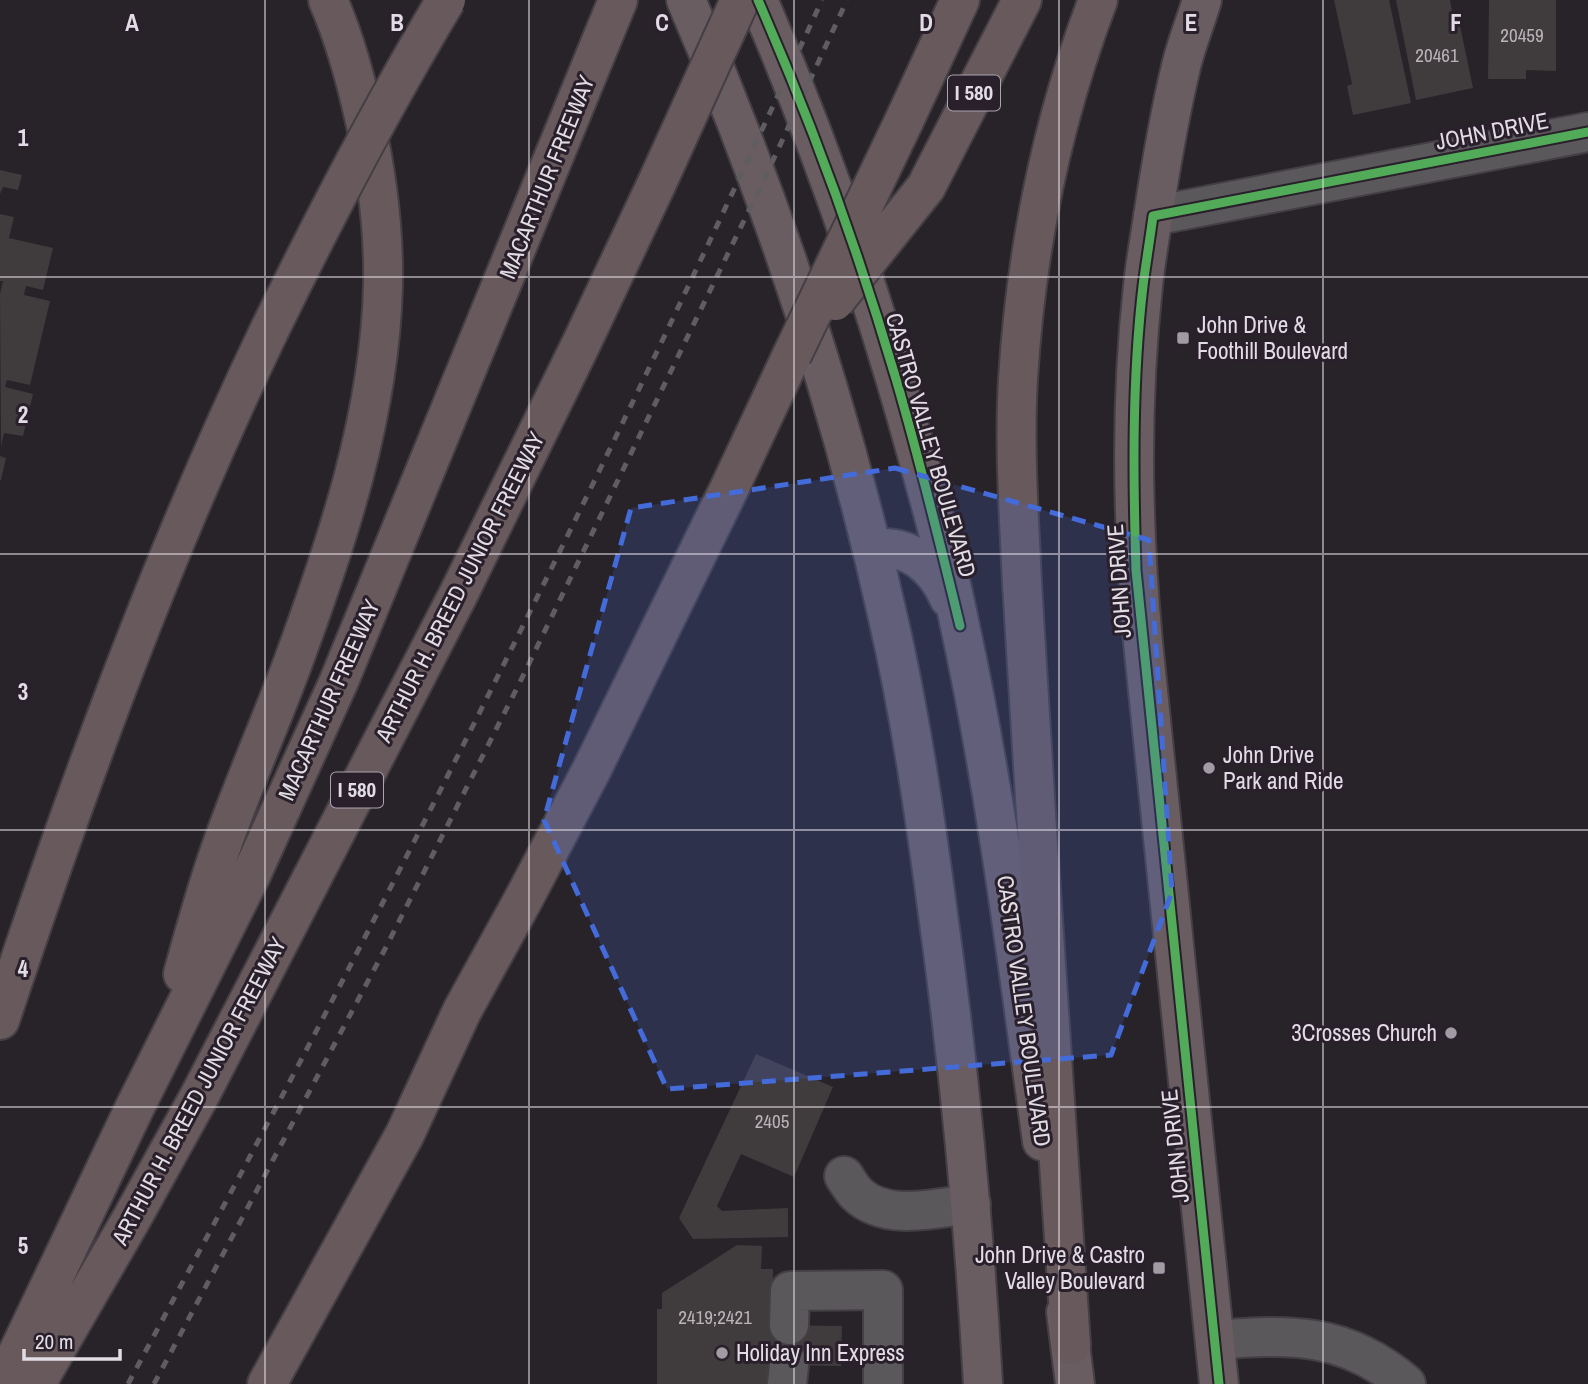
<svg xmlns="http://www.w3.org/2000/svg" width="1588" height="1384" viewBox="0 0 1588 1384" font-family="'Archivo Narrow',sans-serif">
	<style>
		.building { fill: #403b3c }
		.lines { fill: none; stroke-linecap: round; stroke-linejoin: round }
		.minor-casing { stroke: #433f44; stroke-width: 42 }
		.major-casing { stroke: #433f44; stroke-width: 42 }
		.highway-casing { stroke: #433f44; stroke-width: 42 }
		.minor { stroke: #5b585c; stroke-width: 38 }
		.major { stroke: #695d62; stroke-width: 38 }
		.highway { stroke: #68595d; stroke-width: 38 }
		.rail { stroke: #605d61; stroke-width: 5; stroke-dasharray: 9 9; stroke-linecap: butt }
		.highway-bridge-casing { stroke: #433f44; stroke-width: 42; stroke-linecap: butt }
		.highway-bridge { stroke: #68595d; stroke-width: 38 }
		.cycleway-casing { stroke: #29202c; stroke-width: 13 }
		.cycleway { stroke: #51ab58; stroke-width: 9 }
		.marked { fill: #446bda; fill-opacity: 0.2; stroke: #446bda; stroke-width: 5; stroke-dasharray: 14 9; stroke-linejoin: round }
		.grid { fill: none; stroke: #e2dde4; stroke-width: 2; stroke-opacity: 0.55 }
		.poi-dot { fill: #a19ca3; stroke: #29202c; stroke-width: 2.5 }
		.labels { text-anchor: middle; stroke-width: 6; stroke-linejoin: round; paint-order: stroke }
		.number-label { font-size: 19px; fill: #bab4ba }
		.shield { fill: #29202c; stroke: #aaa4ad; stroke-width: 2 }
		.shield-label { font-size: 21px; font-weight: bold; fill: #e2dde4 }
		.street-label { font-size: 23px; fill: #e2dde4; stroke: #29202c }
		.poi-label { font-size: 23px; fill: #e2dde4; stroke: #29202c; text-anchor: start }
		.grid-label { font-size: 23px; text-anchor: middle; font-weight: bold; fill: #e2dde4; stroke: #29202c; stroke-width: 6; stroke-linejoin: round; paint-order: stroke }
	</style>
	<rect width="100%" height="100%" fill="#282329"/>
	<!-- building -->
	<path class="building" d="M1334 0H1389L1411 103 1353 115 1347 86 1352 84Z
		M1396 0H1450L1454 23 1459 21 1473 88 1416 100Z
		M1489 0H1556V71L1526 70V79H1488Z
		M0 170 22 175 18 190 3 187 0 194Z
		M0 214 14 217 9 238 53 248 43 290 26 286 24 295 50 301 30 385 7 380 5 387 33 394 23 436 4 433 1 446 0 294 3 281H0Z
		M0 456 6 458 1 480H0Z
		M756 1054 833 1087 794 1177 741 1154 717 1206 722 1211 788 1208V1237L693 1239 679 1218Z
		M737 1245 762 1246 761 1269H773L772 1325 842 1326 841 1366 771 1365V1384H657V1309H662V1293Z"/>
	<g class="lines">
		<defs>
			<path id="minor" d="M1153 216 1588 132
				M844 1176C848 1182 852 1189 857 1194 886 1222 936 1208 971 1204
				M789 1325 790 1291 883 1290V1384
				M1215 1340C1290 1334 1345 1332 1406 1384
				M787 1384 789 1365"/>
			<path id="major" d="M686 0C772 199 841 406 888 618 910 713 924 810 937 907 959 1065 974 1224 983 1384
				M758 0C817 136 866 276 907 419 926 487 946 556 960 626 997 796 1018 969 1042 1141
				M1202 0C1195 24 1185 47 1180 71 1170 113 1163 154 1156 197 1152 226 1146 256 1143 286 1130 405 1132 523 1143 642L1219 1384
				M872 549C908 543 935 566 949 598
				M1066 1312 1075 1384"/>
			<path id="highway" d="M904 121 960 0
				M926 187 1022 0
				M183 974C195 930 207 886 223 842 244 783 270 724 292 665 337 543 380 415 383 285 384 230 377 175 365 121 356 80 345 39 328 0
				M0 1020C78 785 162 554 269 331
				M1071 1345C1059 1168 1048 991 1036 814 1031 737 1027 660 1022 583 1019 515 1014 447 1018 379 1026 250 1052 121 1098 0
				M3 1384 134 1109 252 873 339 681 618 0
				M36 1384 132 1218 200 1095 459 593 582 342 656 185
				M267 1384 405 1134 462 1011 523 900 591 771 729 489 792 355"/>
		</defs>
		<!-- minor casing -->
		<use href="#minor" class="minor-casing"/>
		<!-- major casing -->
		<use href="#major" class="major-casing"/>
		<!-- highway casing -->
		<use href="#highway" class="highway-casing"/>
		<!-- minor -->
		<use href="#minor" class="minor"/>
		<!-- major -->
		<use href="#major" class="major"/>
		<!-- highway -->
		<use href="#highway" class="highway"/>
		<!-- rail -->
		<path class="rail" d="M128 1384C208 1235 288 1087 365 937 525 628 677 316 822 0
			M154 1384 385 949 520 682 769 169 847 0"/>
		<defs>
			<path id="highway-bridge" d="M656 185 740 0
				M835 301 926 187
				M269 331C324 218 382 107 446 0
				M792 355 904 121"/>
		</defs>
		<!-- highway-bridge casing -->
		<use href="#highway-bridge" class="highway-bridge-casing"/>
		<!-- highway-bridge -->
		<use href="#highway-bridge" class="highway-bridge"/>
		<defs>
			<path id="cycleway" d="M758 0C812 123 858 250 896 379 920 461 940 543 960 626
				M1219 1384 1136 570C1133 475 1132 380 1143 286 1146 262 1150 239 1153 216L1588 132"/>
		</defs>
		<!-- cycleway casing -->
		<use href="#cycleway" class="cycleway-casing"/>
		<!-- cycleway -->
		<use href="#cycleway" class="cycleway"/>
	</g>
	<!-- marked area -->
	<path class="marked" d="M895 468 1149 540 1172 892 1111 1055 667 1089 544 820 631 508Z"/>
	<!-- grid -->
	<path class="grid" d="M265 0V1384M529 0V1384M794 0V1384M1059 0V1384M1323 0V1384M0 277H1588M0 554H1588M0 830H1588M0 1107H1588"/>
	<!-- markers -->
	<g class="poi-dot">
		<rect x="1176" y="331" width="14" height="14" rx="3.5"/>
		<circle cx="1209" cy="768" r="7"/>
		<circle cx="1451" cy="1033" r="7"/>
		<rect x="1152" y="1261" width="14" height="14" rx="3.5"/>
		<circle cx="722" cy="1353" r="7"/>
	</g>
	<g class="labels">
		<!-- number labels -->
		<g class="number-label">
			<text x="1522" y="42">20459</text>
			<text x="1437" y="62">20461</text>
			<text x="772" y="1128">2405</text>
			<text x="715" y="1324">2419;2421</text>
		</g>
		<!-- shield labels -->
		<g class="shield">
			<rect x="948" y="75.5" width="52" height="35" rx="5"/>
			<rect x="331" y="772.5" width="52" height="35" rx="5"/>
		</g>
		<g class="shield-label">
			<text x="974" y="100">I 580</text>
			<text x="357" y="797">I 580</text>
		</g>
		<!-- street labels -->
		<g class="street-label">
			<text transform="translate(1492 131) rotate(-11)" y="8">JOHN DRIVE</text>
			<text transform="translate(547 177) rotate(-68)" y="8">MACARTHUR FREEWAY</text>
			<text transform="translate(931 445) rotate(74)" y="8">CASTRO VALLEY BOULEVARD</text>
			<text transform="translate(1119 581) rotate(-94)" y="8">JOHN DRIVE</text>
			<text transform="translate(460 587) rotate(-63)" y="8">ARTHUR H. BREED JUNIOR FREEWAY</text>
			<text transform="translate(329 700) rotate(-66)" y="8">MACARTHUR FREEWAY</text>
			<text transform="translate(1024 1011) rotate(82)" y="8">CASTRO VALLEY BOULEVARD</text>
			<text transform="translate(199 1091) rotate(-62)" y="8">ARTHUR H. BREED JUNIOR FREEWAY</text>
			<text transform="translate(1175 1146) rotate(-96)" y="8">JOHN DRIVE</text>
		</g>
		<!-- poi labels -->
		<g class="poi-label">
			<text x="1197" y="333">John Drive &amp;<tspan x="1197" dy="26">Foothill Boulevard</tspan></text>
			<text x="1223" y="763">John Drive<tspan x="1223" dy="26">Park and Ride</tspan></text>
			<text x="1437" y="1041" text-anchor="end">3Crosses Church</text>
			<text x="1145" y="1263" text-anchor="end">John Drive &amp; Castro<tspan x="1145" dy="26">Valley Boulevard</tspan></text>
			<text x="736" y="1361">Holiday Inn Express</text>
		</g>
	</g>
	<g class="grid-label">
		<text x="132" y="31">A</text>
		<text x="397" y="31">B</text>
		<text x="662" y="31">C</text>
		<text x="926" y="31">D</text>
		<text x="1191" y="31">E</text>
		<text x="1456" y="31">F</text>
		<text x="23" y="146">1</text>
		<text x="23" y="423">2</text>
		<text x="23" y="700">3</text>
		<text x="23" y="977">4</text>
		<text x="23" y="1254">5</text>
	</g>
	<!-- scale -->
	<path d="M24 1349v10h96v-10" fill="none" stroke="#e2dde4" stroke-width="3.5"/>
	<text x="35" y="1349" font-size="21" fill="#e2dde4" stroke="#29202c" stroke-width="5" paint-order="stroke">20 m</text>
</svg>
